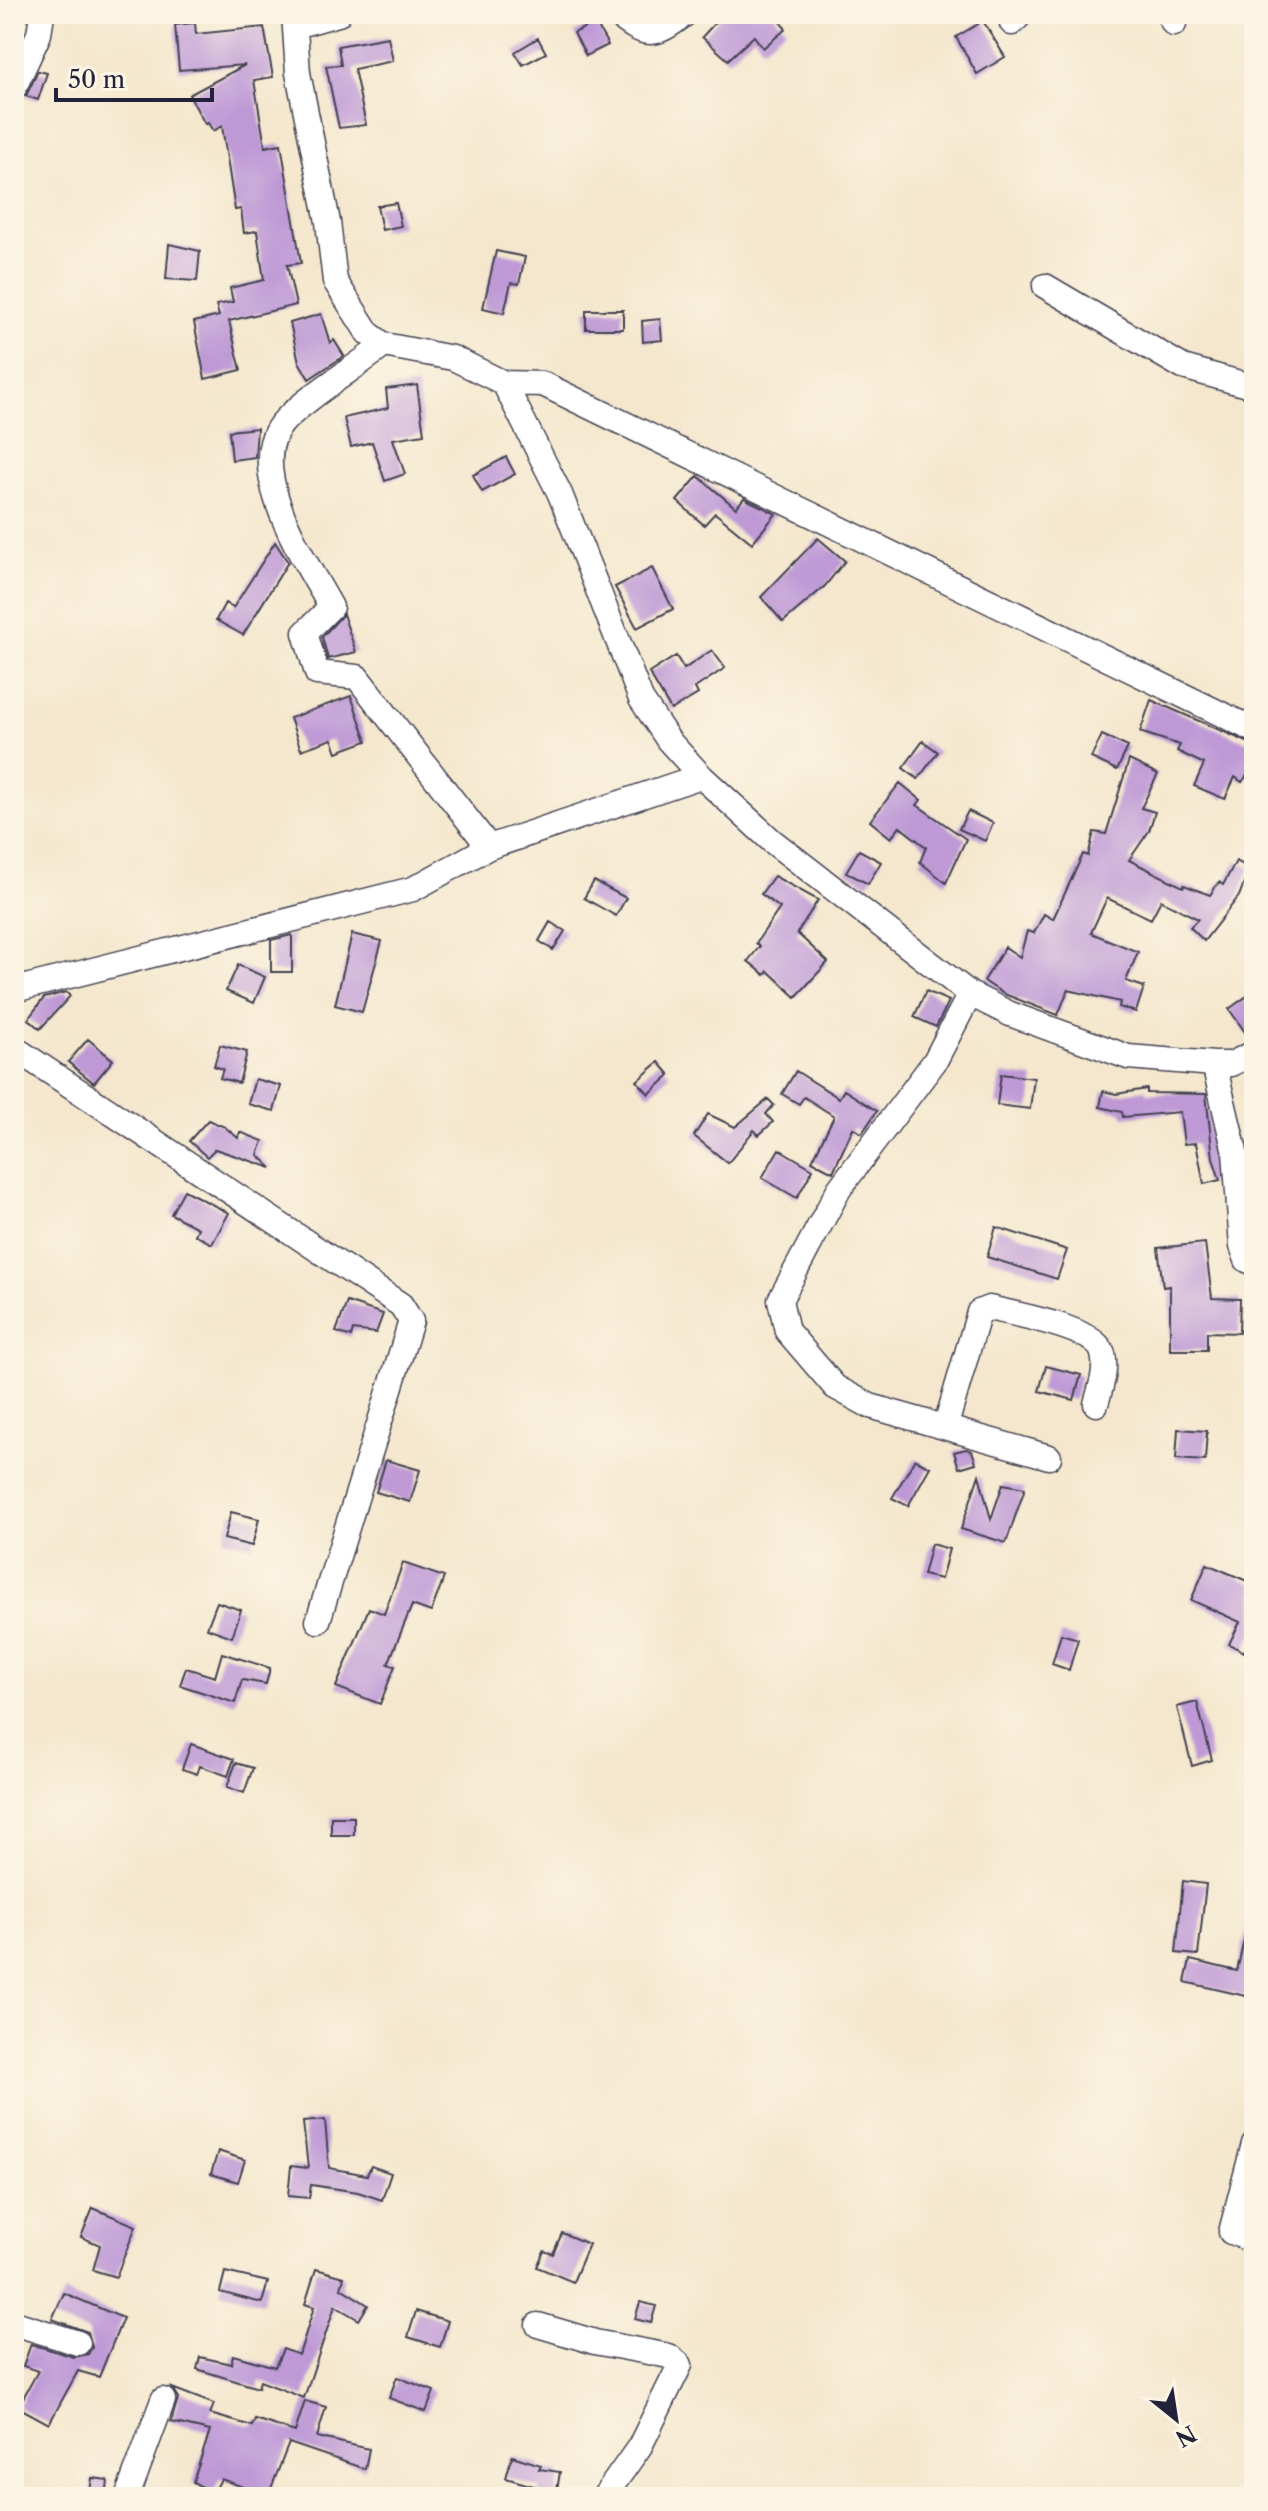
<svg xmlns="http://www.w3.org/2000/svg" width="1268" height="2511" viewBox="0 0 1268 2511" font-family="'Libre Caslon Text',serif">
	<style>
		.building { fill: #be99d6 }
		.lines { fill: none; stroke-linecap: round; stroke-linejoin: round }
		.street-casing { stroke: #424051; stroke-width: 27 }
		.street { stroke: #fff; stroke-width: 24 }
	</style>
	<rect width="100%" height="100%" fill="#fcf5e5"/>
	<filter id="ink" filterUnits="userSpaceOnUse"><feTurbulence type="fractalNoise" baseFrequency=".0125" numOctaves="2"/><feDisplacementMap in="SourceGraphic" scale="16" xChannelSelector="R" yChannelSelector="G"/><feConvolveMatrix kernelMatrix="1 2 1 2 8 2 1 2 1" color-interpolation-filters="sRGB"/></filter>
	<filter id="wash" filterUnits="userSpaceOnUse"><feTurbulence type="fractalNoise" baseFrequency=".006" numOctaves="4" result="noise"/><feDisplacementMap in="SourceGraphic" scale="32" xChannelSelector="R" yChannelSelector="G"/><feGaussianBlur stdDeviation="1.8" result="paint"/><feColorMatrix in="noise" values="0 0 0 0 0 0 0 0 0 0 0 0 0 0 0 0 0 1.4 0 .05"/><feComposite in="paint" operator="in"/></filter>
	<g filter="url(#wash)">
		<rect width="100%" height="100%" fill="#f4e7cd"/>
		<g id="blocks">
			<!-- building -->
			<path class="building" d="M723 14H773L786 29 763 48 754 36 728 60 702 37Z
				M983 21 1005 57 977 74 956 37Z
				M595 22 608 45 586 56 574 33Z
				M195 23 196 34 264 27 273 77 254 80 265 147 281 144 301 263 287 265 296 305 229 321 241 370 205 379 194 322 219 316 216 305 233 302 230 288 264 280 257 231 244 233 241 209 235 210 222 126 213 131 208 123 205 124 189 95 245 65 179 70 175 25Z
				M388 37 393 61 354 69 366 125 339 128 326 66 341 65 338 46Z
				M538 38 546 53 523 65 515 52Z
				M38 71 47 73 38 100 26 96Z
				M396 203 401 226 382 230 377 206Z
				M169 244 200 251 197 281 166 279Z
				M496 251 525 257 519 284 511 283 504 313 483 308Z
				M586 310H623V329H586Z
				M321 314 330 343 334 340 344 356 309 379 299 362 290 323Z
				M660 319 662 340 643 342 642 321Z
				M417 385 424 434 393 439 405 474 385 481 372 442 351 447 344 418 388 408 386 389Z
				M257 428 255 457 232 460 229 431Z
				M506 457 515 474 482 492 473 475Z
				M698 476 736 508 744 498 776 514 752 543 715 513 704 525 677 501Z
				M818 538 845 561 825 586 783 622 761 597Z
				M275 542 288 562 243 635 216 620 225 603 233 608Z
				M652 568 673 609 637 628 615 587Z
				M343 614 356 652 328 659 322 637Z
				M712 650 725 668 695 688 698 694 671 710 649 673 676 656 684 669Z
				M351 696 367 741 337 752 332 739 301 750 290 718Z
				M1151 700 1254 745V766L1242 782 1235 777 1225 799 1194 786 1204 764 1177 751 1180 745 1140 732Z
				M1102 735 1128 747 1117 770 1091 758Z
				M923 741 938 752 918 779 903 768Z
				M1129 760 1158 774 1141 808 1155 812 1149 831 1129 860 1183 887 1184 885 1210 895 1219 882 1223 885 1236 861 1250 868 1239 896 1204 941 1190 927 1198 919 1161 900 1151 919 1107 898 1091 933 1138 952 1126 981 1144 987 1136 1012 1119 1007 1120 1002 1068 990 1058 1015 1004 994 984 981 1005 947 1020 957 1027 931 1034 933 1044 914 1053 919 1083 854 1088 856 1094 832 1106 834Z
				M900 783 921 800 917 805 966 839 946 883 920 862 926 847 900 827 891 838 870 821Z
				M968 811 993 823 985 841 959 829Z
				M859 850 881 862 868 884 846 872Z
				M774 876 818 900 797 933 828 962 796 997 768 971 765 975 748 961 760 946 756 943 780 908 761 894Z
				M594 881 626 898 616 916 584 898Z
				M550 922 565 931 553 950 539 941Z
				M352 934 382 941 362 1012 335 1005Z
				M292 935V972H271V940Z
				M238 965 265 977 254 1003 226 991Z
				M926 991 949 1001 936 1027 914 1017Z
				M1254 991V1038L1250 1039 1229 1009Z
				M66 992 70 996 40 1029 28 1019 44 998Z
				M88 1039 113 1060 94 1083 68 1062Z
				M220 1045 247 1052 239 1083 220 1078 223 1069 214 1066Z
				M659 1062 670 1075 649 1094 637 1081Z
				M796 1071 839 1098 844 1090 877 1111 862 1133 853 1128 833 1172 812 1161 834 1116 804 1097 799 1104 782 1094Z
				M1001 1074 1034 1078 1030 1109 997 1105Z
				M255 1079 281 1086 274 1111 248 1104Z
				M1147 1089V1093L1206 1094 1213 1158 1220 1180 1204 1184 1196 1143 1184 1144 1180 1112 1123 1117 1122 1112 1100 1107 1103 1091 1116 1094Z
				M768 1099 774 1105 766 1114 773 1122 759 1135 754 1130 728 1163 694 1136 708 1114 735 1127Z
				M208 1120 225 1127 238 1138 240 1132 263 1141 258 1155 272 1168 215 1149 207 1157 189 1141Z
				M779 1149 813 1169 797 1198 762 1178Z
				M184 1190 229 1213 212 1244 195 1235 198 1228 171 1214Z
				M996 1227 1067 1250 1057 1279 987 1257Z
				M1205 1243 1212 1298 1240 1299 1239 1333 1207 1332V1350H1170V1286L1163 1287 1158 1248Z
				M347 1302 383 1314 376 1333 353 1330 351 1337 336 1332Z
				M1046 1366 1081 1375 1074 1400 1039 1391Z
				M1178 1429 1207 1431 1205 1461 1176 1459Z
				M966 1449 972 1451 976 1463 959 1468 954 1452Z
				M915 1459 930 1467 908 1506 892 1498Z
				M386 1460 420 1470 410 1502 376 1492Z
				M979 1475 991 1519 1003 1484 1025 1488 1006 1543 961 1529Z
				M231 1512 259 1519 252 1546 224 1539Z
				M931 1544 949 1549 941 1579 923 1575Z
				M403 1563 444 1577 431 1612 412 1605 388 1664 395 1666 380 1704 336 1687 369 1608 384 1614Z
				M1207 1564 1254 1584V1631L1244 1652 1229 1644 1240 1622 1191 1600Z
				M217 1602 241 1610 232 1637 207 1628Z
				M1061 1634 1078 1639 1069 1670 1052 1664Z
				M222 1653 270 1668 266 1684 242 1680 235 1703 180 1685 186 1668 215 1677Z
				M1197 1702 1212 1760 1192 1766 1177 1707Z
				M191 1744 234 1759 228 1776 200 1766 197 1774 182 1769Z
				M236 1763 253 1768 244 1793 227 1787Z
				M331 1817H354V1835H331Z
				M1183 1881 1206 1884 1198 1955 1176 1953Z
				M1247 1926 1254 1927V1998L1185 1982 1190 1960 1237 1971Z
				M325 2120 329 2168 367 2175 371 2166 391 2173 382 2200 358 2192 311 2185 309 2198 288 2196 291 2166 308 2168 303 2122Z
				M218 2151 245 2160 238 2182 211 2174Z
				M93 2208 136 2226 116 2277 93 2270 100 2245 81 2237Z
				M562 2233 589 2244 573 2282 537 2267 544 2251 553 2254Z
				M316 2269 344 2277 341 2288 368 2305 359 2320 335 2306 304 2398 260 2381 258 2388 197 2369 200 2357 231 2364 233 2355 275 2367 283 2349 299 2355 314 2307 305 2304Z
				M225 2272 268 2282 262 2303 220 2292Z
				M64 2293 123 2318 99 2377 78 2371 49 2424 18 2407 38 2371 23 2366 31 2344 74 2357 88 2354 92 2347 88 2332 52 2319Z
				M640 2302 656 2306 651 2323 635 2319Z
				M416 2311 448 2321 440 2347 408 2337Z
				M397 2377 434 2391 426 2412 389 2398Z
				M172 2388 214 2404 210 2414 252 2426 255 2419 295 2432 305 2401 326 2407 317 2437 369 2449 365 2469 289 2443 268 2496 221 2479 214 2492 206 2489 193 2482 210 2431 171 2422 178 2398Z
				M512 2456 541 2465 539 2469 560 2472 556 2497 538 2496 540 2488 506 2478Z
				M92 2478 108 2480 106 2497H89Z"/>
		</g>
	</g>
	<g filter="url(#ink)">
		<use href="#blocks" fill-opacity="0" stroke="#424051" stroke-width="2"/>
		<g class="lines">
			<defs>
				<path id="street" d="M294 14 298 73 328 222 335 281 368 333 384 345 453 358 504 383 560 494 641 699 669 741 701 776 772 841 970 994 1010 1014 1128 1057 1214 1064H1231L1254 1053
					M616 14C646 38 654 38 685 14
					M1168 14 1174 24
					M1012 23 1021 14
					M295 26 338 14
					M14 88 39 34 42 14
					M1045 286 1183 367 1254 387
					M384 345C355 368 311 394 285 420 240 466 307 563 331 607L305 633 317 673 357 677 489 847
					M504 383 543 384 1254 730
					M14 990 413 889 489 847 701 776
					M970 994 935 1061 839 1189 780 1300 787 1331 835 1387 870 1406 1049 1457
					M14 1048 401 1305 411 1321 318 1621
					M1214 1064 1235 1152 1242 1246 1247 1260 1254 1263
					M946 1425 979 1312 989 1308C1014 1314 1097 1328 1103 1354 1107 1371 1100 1389 1096 1404
					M1254 2144 1231 2232 1254 2241
					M14 2323 78 2343
					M538 2325 595 2342 669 2356 680 2365 640 2446 604 2497
					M127 2497 163 2400"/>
			</defs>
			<!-- street casing -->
			<use href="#street" class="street-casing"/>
			<!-- street -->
			<use href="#street" class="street"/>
		</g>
	</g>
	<!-- margin -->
	<rect width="1268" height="2511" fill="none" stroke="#fcf5e5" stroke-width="48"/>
	<!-- north arrow -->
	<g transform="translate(1176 2419) rotate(150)" stroke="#fcf5e5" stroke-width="6" paint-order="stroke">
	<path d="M0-6L14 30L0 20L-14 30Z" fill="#22223b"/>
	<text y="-12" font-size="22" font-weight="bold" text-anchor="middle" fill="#22223b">N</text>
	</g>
	<!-- scale -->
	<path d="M56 88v12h156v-12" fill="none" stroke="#22223b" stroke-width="4"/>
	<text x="68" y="88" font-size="24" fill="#22223b" stroke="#fcf5e5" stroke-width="6" paint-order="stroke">50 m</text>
</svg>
